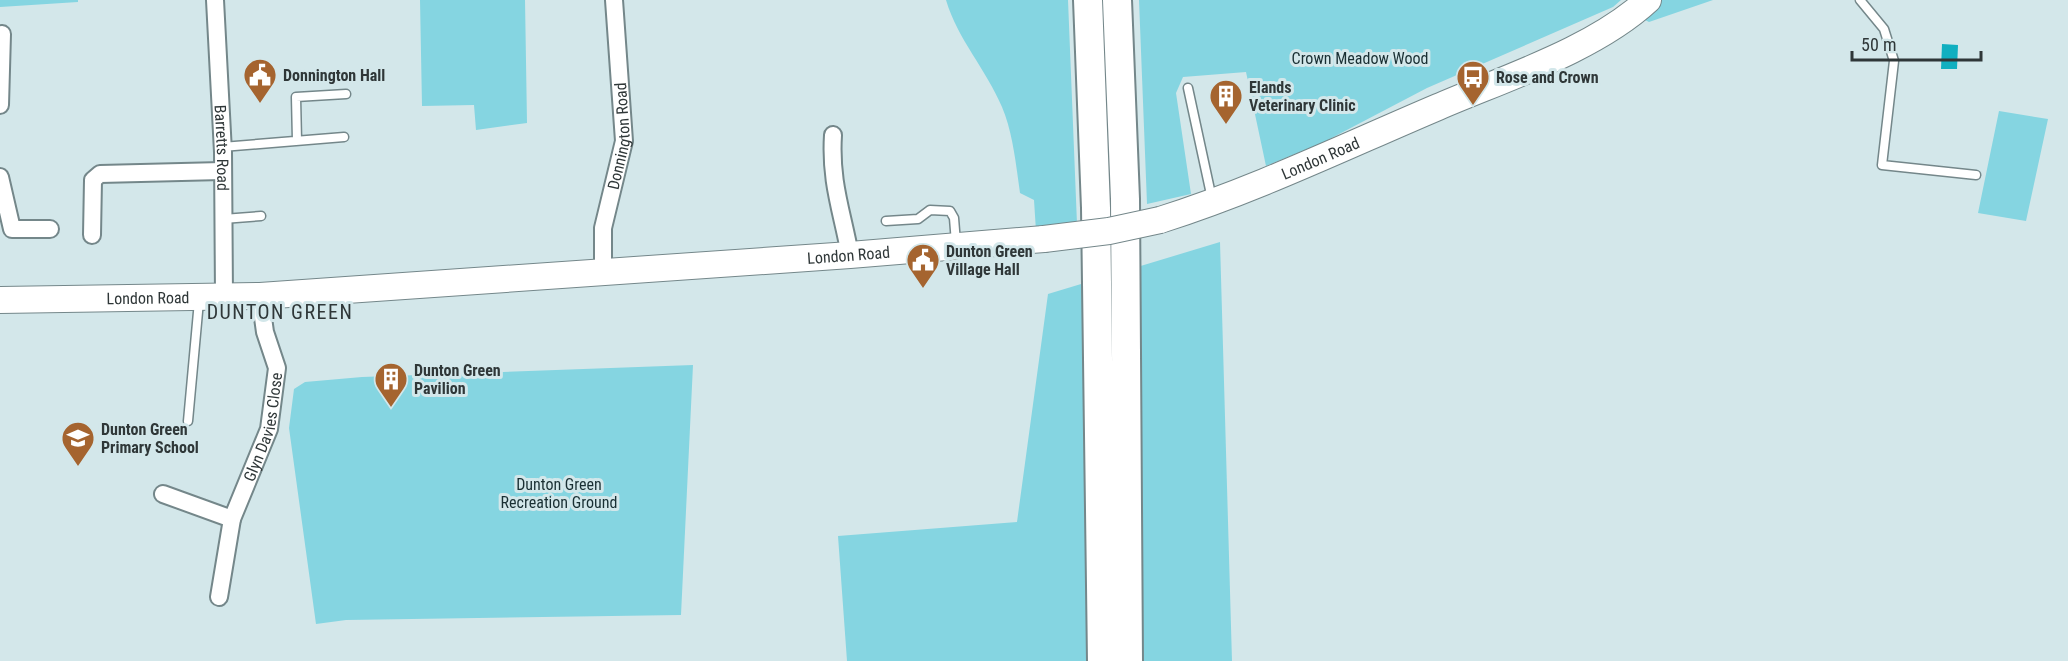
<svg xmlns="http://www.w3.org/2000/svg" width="2068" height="661" viewBox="0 0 2068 661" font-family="'Roboto Condensed',sans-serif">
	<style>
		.green { fill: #85d5e1 }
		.water { fill: #10afc0 }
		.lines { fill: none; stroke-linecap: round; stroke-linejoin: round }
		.service-casing { stroke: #74878a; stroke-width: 11 }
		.minor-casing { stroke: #74878a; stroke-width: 20 }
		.primary-casing { stroke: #74878a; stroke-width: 28 }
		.motorway-casing { stroke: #74878a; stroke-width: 32 }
		.service { stroke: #fff; stroke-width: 8 }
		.minor { stroke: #fff; stroke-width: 16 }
		.primary { stroke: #fff; stroke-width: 26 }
		.motorway { stroke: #fff; stroke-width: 28 }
		.primary-bridge-casing { stroke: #74878a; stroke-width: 28; stroke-linecap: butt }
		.primary-bridge { stroke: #fff; stroke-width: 26 }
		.labels { text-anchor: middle; stroke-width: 6; stroke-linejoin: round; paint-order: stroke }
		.park-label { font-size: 16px; fill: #192f33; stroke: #d3e7ea }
		.poi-label { font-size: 16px; font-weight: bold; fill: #2f3738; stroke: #d3e7ea; text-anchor: start }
		.street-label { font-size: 16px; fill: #2f3738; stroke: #d3e7ea }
		.quarter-label { font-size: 20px; letter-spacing: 1.5px; fill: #2f3738; stroke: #d3e7ea }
	</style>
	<rect width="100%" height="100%" fill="#d3e7ea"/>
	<!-- green -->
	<path class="green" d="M0 0H78V2L0 7Z
		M420 0H525L527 123 476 130 474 105 422 106Z
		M946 0H1068L1077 224 1036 231 1034 200 1020 193C1016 165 1013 133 1002 107 986 69 958 40 946 0Z
		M1139 0H1621L1613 7 1427 88 1322 143 1266 166 1246 72 1183 77 1176 93 1191 194 1147 204Z
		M1662 0H1713L1649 22 1643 19Z
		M1999 111 2048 119 2026 221 1978 213Z
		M1220 242 1232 661H847L838 536 1017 522 1048 294Z
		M693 365 681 615 346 620 316 624 289 428 294 389 305 382 362 377Z"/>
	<!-- water -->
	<path class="water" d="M1942 44 1958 45 1957 69H1941Z"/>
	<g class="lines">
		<defs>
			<path id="service" d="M1860 0 1884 29 1894 61 1882 165 1976 175
				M1188 88 1212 199
				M297 141 296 97 346 94
				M222 147 344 137
				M223 219 261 216
				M886 221 918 219 930 210 950 211 954 218 956 243
				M188 421 199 301"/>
			<g id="minor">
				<path id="s1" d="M215 0 223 152 224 297"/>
				<path d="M0 105 2 34"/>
				<path d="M833 135C830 182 842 211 850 255"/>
				<path d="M0 177 12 229H50"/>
				<path d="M92 235 93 180 100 174 222 171"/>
				<path id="s2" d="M603 272V228L624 141 614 0"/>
				<path d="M163 494 232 519"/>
				<path id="s3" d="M219 597 232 519 269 429 277 368 265 332 260 296"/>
			</g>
			<g id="primary">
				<path id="s4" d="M1160 220C1255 190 1346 146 1438 107 1505 78 1594 50 1648 0"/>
				<path id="s5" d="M0 300 260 296 850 255 1044 239"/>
			</g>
			<path id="motorway" d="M1088 0 1096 208 1102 661
				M1117 0 1125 199 1128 661"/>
		</defs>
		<!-- service casing -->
		<use href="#service" class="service-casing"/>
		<!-- minor casing -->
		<use href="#minor" class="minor-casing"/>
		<!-- primary casing -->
		<use href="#primary" class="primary-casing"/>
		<!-- motorway casing -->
		<use href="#motorway" class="motorway-casing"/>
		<!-- service -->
		<use href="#service" class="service"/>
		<!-- minor -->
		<use href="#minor" class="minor"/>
		<!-- primary -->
		<use href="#primary" class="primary"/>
		<!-- motorway -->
		<use href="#motorway" class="motorway"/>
		<defs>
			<path id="primary-bridge" d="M1044 239 1109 231 1160 220"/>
		</defs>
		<!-- primary-bridge casing -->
		<use href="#primary-bridge" class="primary-bridge-casing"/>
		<!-- primary-bridge -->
		<use href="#primary-bridge" class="primary-bridge"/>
	</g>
	<!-- icons -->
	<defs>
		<symbol id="civic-pin" viewBox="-11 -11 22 30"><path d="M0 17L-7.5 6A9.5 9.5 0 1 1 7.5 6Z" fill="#a5642f" stroke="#d3e7ea"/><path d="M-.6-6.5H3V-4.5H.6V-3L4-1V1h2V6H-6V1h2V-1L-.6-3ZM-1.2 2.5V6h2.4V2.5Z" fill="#fff"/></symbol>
		<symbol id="bus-pin" viewBox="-11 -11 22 30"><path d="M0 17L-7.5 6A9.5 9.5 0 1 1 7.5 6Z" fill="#a5642f" stroke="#d3e7ea"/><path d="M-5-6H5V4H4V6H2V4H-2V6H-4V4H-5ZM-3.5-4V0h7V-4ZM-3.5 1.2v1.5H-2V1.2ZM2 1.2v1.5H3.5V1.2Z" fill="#fff"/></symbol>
		<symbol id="building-pin" viewBox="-11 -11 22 30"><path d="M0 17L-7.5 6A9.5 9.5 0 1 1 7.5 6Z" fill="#a5642f" stroke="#d3e7ea"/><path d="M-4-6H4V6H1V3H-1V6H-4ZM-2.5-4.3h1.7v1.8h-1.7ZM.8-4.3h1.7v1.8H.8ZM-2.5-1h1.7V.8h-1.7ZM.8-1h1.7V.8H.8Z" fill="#fff"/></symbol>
		<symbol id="school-pin" viewBox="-11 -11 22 30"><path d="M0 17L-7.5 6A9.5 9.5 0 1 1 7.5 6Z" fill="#a5642f" stroke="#d3e7ea"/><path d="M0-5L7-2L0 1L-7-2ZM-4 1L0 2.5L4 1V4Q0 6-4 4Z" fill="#fff"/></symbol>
	</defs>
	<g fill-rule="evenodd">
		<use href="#civic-pin" x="241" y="56" width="38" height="52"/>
		<use href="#bus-pin" x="1454" y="58" width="38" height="52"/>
		<use href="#building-pin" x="1207" y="77" width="38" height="52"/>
		<use href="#civic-pin" x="904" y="241" width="38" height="52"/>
		<use href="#building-pin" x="372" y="360" width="38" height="52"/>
		<use href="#school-pin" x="59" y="419" width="38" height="52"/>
	</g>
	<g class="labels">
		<!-- park labels -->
		<g class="park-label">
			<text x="1360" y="64">Crown Meadow Wood</text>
			<text x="559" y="490">Dunton Green<tspan x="559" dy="18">Recreation Ground</tspan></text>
		</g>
		<!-- poi labels -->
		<g class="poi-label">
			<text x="283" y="81">Donnington Hall</text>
			<text x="1496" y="83">Rose and Crown</text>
			<text x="1249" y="93">Elands<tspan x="1249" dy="18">Veterinary Clinic</tspan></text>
			<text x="946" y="257">Dunton Green<tspan x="946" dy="18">Village Hall</tspan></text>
			<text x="414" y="376">Dunton Green<tspan x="414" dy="18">Pavilion</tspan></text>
			<text x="101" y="435">Dunton Green<tspan x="101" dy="18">Primary School</tspan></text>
		</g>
		<!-- street labels -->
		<g class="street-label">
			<text dy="6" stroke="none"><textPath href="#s2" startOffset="138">Donnington Road</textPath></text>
			<text dy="6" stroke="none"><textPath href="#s1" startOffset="148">Barretts Road</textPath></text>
			<text dy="6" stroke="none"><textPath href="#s4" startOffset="172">London Road</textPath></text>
			<text dy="6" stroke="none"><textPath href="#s5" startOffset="850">London Road</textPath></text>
			<text dy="6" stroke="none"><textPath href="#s5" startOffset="148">London Road</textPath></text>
			<text dy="6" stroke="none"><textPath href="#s3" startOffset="177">Glyn Davies Close</textPath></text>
		</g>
		<!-- quarter labels -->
		<g class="quarter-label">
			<text x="280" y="319">DUNTON GREEN</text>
		</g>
	</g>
	<!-- scale -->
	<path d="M1852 51v9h129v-9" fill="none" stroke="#2f3738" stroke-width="3"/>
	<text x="1861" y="51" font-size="18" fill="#2f3738" stroke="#d3e7ea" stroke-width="4.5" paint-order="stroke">50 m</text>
</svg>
